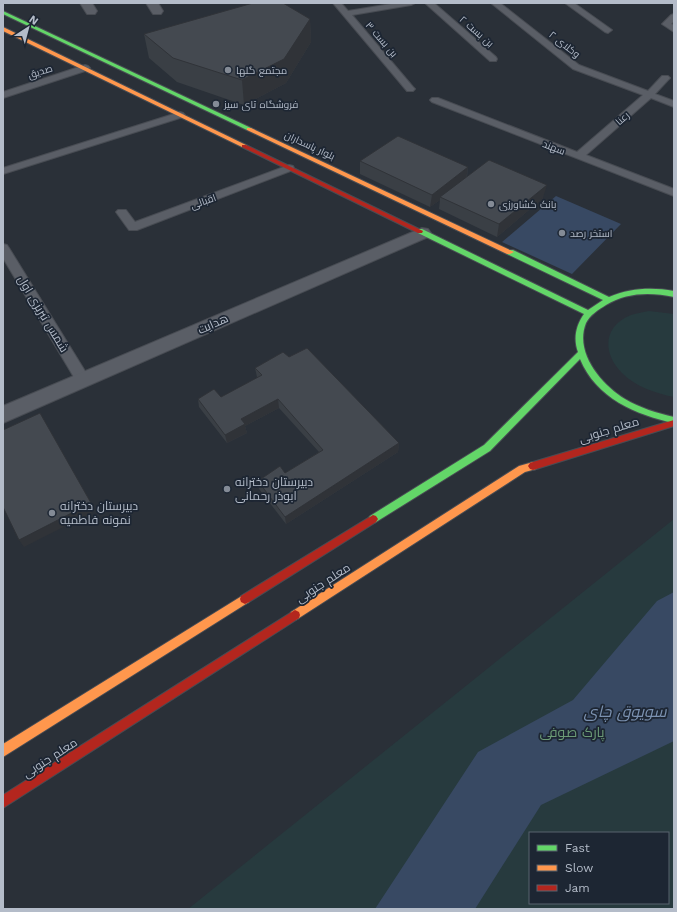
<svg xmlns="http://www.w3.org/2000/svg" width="677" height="912" viewBox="0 0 677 912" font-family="'Work Sans',Cairo,sans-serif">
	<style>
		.green { fill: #273a3e; fill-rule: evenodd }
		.water { fill: #384963 }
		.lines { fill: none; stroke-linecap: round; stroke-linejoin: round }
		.lane-casing { stroke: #484c53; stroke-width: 2 }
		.street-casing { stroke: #484c53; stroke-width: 2 }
		.fast-casing { stroke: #484c53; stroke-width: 2 }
		.slow-casing { stroke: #484c53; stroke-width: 2 }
		.jam-casing { stroke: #484c53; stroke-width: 2 }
		.lane { fill: #5a5e66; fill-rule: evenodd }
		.street { fill: #5a5e66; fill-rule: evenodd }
		.fast { fill: #63d668; fill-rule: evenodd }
		.slow { fill: #ff974d; fill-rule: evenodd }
		.jam { fill: #b3261e; fill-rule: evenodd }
		.wall { fill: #3a3f45 }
		.shaded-wall { fill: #303338 }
		.building { fill: #444950; stroke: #303338 }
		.poi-dot { fill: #848b96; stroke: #1d2633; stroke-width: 1.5 }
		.labels { text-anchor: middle; stroke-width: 3.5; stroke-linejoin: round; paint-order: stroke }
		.far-street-label { font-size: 10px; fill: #b4bcc9; stroke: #1d2633 }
		.far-poi-label { font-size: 10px; fill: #b4bcc9; stroke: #1d2633; text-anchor: start }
		.street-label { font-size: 12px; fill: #b4bcc9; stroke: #1d2633 }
		.poi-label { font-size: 12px; fill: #b4bcc9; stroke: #1d2633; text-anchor: start }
		.near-park-label { font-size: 14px; fill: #6b9a76; stroke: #1d2633 }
		.near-water-label { font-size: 16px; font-style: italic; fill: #7c92b1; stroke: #1d2633 }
	</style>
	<rect width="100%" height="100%" fill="#2a3038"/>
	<!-- green -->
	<path class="green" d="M649 311 674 314V397C655 393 636 387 622 373 602 353 603 326 631 315 637 313 644 312 649 311Z
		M674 519V909H188ZM530 833H668V903H530Z"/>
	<!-- water -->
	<path class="water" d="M556 196 621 224 572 274 502 242Z
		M674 592V741L541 805 475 909H375L478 752 573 700 657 601Z"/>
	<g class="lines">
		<defs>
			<path id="lane" d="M333 3H341L348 11 397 3H415L411 5 352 15 413 87 415 89 413 91H407Z
				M425 3H434L496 57 497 59 496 61H490Z
				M491 3H500L579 65 648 91 662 76H668L670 78 668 80 655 94 674 101V107L651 98 586 155 674 189V196L432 102 430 100 432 98H438L577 152 643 95 573 69Z
				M565 3H574L612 30 608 33 605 32Z
				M674 14V21L671 24 674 25V32L662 24 671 15Z
				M85 65 88 66 90 68 88 70 3 98V92Z
				M180 112 183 113 185 115 183 117 3 174V168Z
				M289 165 293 166 294 168 293 170 137 230H129L116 212 118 210H126L135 222Z
				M3 244 7 245 9 248 88 376 90 380 88 384 83 385 78 384 3 258Z"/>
			<path id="street" d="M80 3H92L97 11 95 14H87Z
				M146 3H158L163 11 161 14H153Z
				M422 228 428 229 431 233 428 237 3 423V406Z"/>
			<path id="fast" d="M3 11 251 128 252 129 247 130 3 14Z
				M418 229H422L588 310 603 300 507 254V250H513L609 297C630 288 652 287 674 291V297C651 292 627 292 606 305 598 310 590 315 586 323 574 353 602 385 625 399 640 408 657 413 674 417V423C636 415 596 398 580 359L490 451 376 522 373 523 370 522 368 519 370 516 484 445 578 352C573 339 576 325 584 314L418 233Z"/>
			<path id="slow" d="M3 27 246 145 247 146 242 147 3 31Z
				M247 128H251L514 252 510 254H507L247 130Z
				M533 462 536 463 538 466 536 469 525 472 299 618 295 620 291 618 290 615 291 612 519 466Z
				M245 594 249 596 250 599 249 602 3 757V744Z"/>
			<path id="jam" d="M242 145H246L423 231 422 233H418L242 147Z
				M674 420V426L533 470 530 469 528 466 530 463 533 462Z
				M373 515 376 516 378 519 376 522 249 602 245 604 241 602 240 599 241 596Z
				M295 610 299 612 300 615 299 618 3 808V795Z"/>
		</defs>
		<!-- lane casing -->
		<use href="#lane" class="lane-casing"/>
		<!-- street casing -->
		<use href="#street" class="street-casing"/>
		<!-- fast casing -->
		<use href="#fast" class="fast-casing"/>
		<!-- slow casing -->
		<use href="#slow" class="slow-casing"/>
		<!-- jam casing -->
		<use href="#jam" class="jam-casing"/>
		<!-- lane -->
		<use href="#lane" class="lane"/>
		<!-- street -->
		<use href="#street" class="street"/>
		<!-- fast -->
		<use href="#fast" class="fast"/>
		<!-- slow -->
		<use href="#slow" class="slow"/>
		<!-- jam -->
		<use href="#jam" class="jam"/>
	</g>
	<!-- wall -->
	<path class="wall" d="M310 19 311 42 286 83 244 105 177 82 149 58 144 34Z
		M360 161 468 167 467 177 543 198 497 237 439 209 440 200 430 207 360 174Z
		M289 357 399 443 398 452 286 524 259 489 258 481 285 473 319 452 279 408 245 426 247 433 227 443 199 407 198 399 221 397 258 378 257 377 255 368Z"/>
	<!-- shaded-wall -->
	<path class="shaded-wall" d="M310 19 311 42 286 83 244 105 242 80Z
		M468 167 466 180 440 197V200L430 207 432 195Z
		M547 185 543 198 497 237 499 224Z
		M278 399 279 408 245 426 247 433 227 443 225 435 241 419Z
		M399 443 398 452 286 524 285 517Z
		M91 503 95 511 24 547 19 540Z"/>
	<!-- building -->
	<path class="building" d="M253 3H283L310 19 284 59 242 80 173 58 144 34Z
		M398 136 468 167 432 195 360 161Z
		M489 160 547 185 499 224 440 197Z
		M307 348 399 443 285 517 258 481 280 466 285 473 323 450 278 399 241 419 245 424 225 435 198 399 214 389 221 397 262 375 255 368 283 352 289 357Z
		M40 413 91 503 19 540 3 507V430Z"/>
	<!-- markers -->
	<g class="poi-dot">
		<circle cx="228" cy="70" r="4"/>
		<circle cx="216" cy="104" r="4"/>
		<circle cx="491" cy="204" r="4"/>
		<circle cx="562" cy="233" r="4"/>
		<circle cx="227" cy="489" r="4"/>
		<circle cx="52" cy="513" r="4"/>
	</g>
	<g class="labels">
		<!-- far-street labels -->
		<g class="far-street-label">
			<text transform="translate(477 31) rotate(41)" y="4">بن بست ۲</text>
			<text transform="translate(382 39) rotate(49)" y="4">بن بست ۳</text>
			<text transform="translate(565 44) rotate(38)" y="4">وکلای ۲</text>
			<text transform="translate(40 71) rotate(-18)" y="4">صدیق</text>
			<text transform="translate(622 118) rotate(-41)" y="4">رعنا</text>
			<text transform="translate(310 145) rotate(25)" y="4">بلوار پاسداران</text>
			<text transform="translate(554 147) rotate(21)" y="4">سهند</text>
			<text transform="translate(203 201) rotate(-20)" y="4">اقبالی</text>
		</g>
		<!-- far-poi labels -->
		<g class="far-poi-label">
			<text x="236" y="74">مجتمع گلها</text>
			<text x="224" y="108">فروشگاه تای سیز</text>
			<text x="499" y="208">بانک کشاورزی</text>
			<text x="570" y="237">استخر رصد</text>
		</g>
		<!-- street labels -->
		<g class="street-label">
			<text transform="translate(43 314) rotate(59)" y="4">شمس تبریزی اول</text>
			<text transform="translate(213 324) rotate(-24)" y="4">هدایت</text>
			<text transform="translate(609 430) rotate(-17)" y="4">معلم جنوبی</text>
			<text transform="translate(323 583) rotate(-33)" y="4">معلم جنوبی</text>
			<text transform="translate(50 758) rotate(-33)" y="4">معلم جنوبی</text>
		</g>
		<!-- poi labels -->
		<g class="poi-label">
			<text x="235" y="486">دبیرستان دخترانه<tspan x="235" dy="14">ابوذر رحمانی</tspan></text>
			<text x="60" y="510">دبیرستان دخترانه<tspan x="60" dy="14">نمونه فاطمیه</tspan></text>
		</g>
		<!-- near-park labels -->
		<g class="near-park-label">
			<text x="572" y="737">پارک صوفی</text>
		</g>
		<!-- near-water labels -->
		<g class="near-water-label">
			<text x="625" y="717">سویوق چای</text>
		</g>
	</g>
	<!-- border -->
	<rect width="677" height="912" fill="none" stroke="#b4bcc9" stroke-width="8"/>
	<!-- legend -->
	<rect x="529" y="832" width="140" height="72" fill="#1d2633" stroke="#59626f"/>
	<rect x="537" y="845" width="20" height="6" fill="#63d668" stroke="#59626f"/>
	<text x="565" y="852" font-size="12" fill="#b4bcc9">Fast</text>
	<rect x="537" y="865" width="20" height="6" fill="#ff974d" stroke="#59626f"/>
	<text x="565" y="872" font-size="12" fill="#b4bcc9">Slow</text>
	<rect x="537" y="885" width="20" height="6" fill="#b3261e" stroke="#59626f"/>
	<text x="565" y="892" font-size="12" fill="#b4bcc9">Jam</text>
	<!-- north arrow -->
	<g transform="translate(28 28) rotate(36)" stroke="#1d2633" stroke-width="3" paint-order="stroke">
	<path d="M0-3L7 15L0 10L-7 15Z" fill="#b4bcc9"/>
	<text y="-6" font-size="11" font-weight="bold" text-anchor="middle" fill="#b4bcc9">N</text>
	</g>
</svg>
